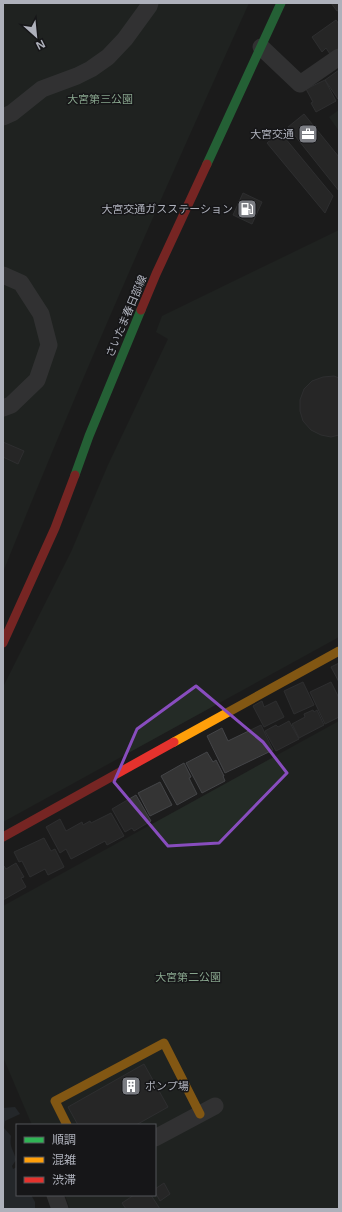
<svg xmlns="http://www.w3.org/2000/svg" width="342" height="1212" viewBox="0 0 342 1212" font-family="'Noto Sans','Noto Sans JP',sans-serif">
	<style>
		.green { fill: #242b26 }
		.water { fill: #2f353d }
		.building { fill: #343434; stroke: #444548 }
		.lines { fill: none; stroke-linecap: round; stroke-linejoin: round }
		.street { stroke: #4c4d4f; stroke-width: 17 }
		.fast { stroke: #30b455; stroke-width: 9 }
		.slow { stroke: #ff9f0a; stroke-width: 9 }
		.jam { stroke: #e5322d; stroke-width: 9 }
		.marked { fill: none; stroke: #884dbe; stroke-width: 3; stroke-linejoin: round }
		.labels { text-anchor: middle; stroke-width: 3; stroke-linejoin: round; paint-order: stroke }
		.park-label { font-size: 11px; fill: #87a48c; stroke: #161618 }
		.poi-label { font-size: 11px; fill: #aeb1bb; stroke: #161618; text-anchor: end }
		.street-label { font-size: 11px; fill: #aeb1bb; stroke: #161618 }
	</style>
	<rect width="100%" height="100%" fill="#1c1c1c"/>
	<!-- green -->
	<path class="green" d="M3 3H249C164 191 80 380 3 572Z
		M339 110V131L329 117Z
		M339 230V637L3 822V687L71 552 108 465 168 339 156 332 162 316Z
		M339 721V1209H70L65 1195H155V1125H32L3 1057V906Z"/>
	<!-- water -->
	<path class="water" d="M15 1107 20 1114 5 1121 4 1128 11 1136C9 1149 14 1149 16 1160L12 1166 13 1169 17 1167V1195H31L35 1202V1209H3V1108Z"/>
	<!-- building -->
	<path class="building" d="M331 3H339V10L337 11Z
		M336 20 339 24V52L332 57 326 48 322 52 312 37Z
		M339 70V99H338L325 80Z
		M325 80 336 101 316 112 311 103 313 102 306 89Z
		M304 114 339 157V191L288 127Z
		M280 132 333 196 325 213 267 143Z
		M243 193 262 202 252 224 233 215Z
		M334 376 339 378V435L331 437 321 435 311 430 303 421 300 411V400L304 389 312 381 323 377Z
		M3 442 24 451 18 464 3 457Z
		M339 663V682L331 667Z
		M303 682 314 705 294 714 284 691Z
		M331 682 339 698V717L325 724 310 692Z
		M262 701 264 707 276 701 284 717 264 727 253 706Z
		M313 710 314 712 317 710 324 725 299 738 292 724 305 717 304 714Z
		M289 721 299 739 276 751 265 731 276 725 278 727Z
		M261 725 273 750 225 773 207 736 222 728 228 741Z
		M207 752 213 762 216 760 224 776H223L225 781 202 793 186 763Z
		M184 763 191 777 189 778 197 794 177 805 161 776Z
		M160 782 172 805 150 816 138 793Z
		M136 795 151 821 134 831 132 828 125 832 112 809Z
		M111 813 124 836 107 845 105 841 71 859 66 849 60 853 46 827 60 819 66 831 82 822 83 825 90 821 91 823Z
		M44 838 51 851 55 849 64 867 48 875 45 869 30 877 22 861 19 862 14 852Z
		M16 863 24 877 21 878 26 887 3 900V866H4L6 869Z
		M144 1064 168 1107 136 1125H78L68 1107Z
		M164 1183 170 1194 160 1201 155 1192V1189Z
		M134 1195H151L160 1209H126L122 1203Z"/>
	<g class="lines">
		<!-- street -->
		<path class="street" d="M261 47 300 84 339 57
			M3 117 12 113 42 89 77 76 91 69 108 57 125 39 149 6 150 3
			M3 275 21 283 41 314 49 345 37 380 11 405 3 408
			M155 1138 215 1106
			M55 1195 60 1209"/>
		<!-- fast -->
		<path class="fast" d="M207 164 281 3
			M75 475 89 436 141 310"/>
		<!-- slow -->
		<path class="slow" d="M174 742 339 651
			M67 1125 55 1101 164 1043 200 1114"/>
		<!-- jam -->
		<path class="jam" d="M141 310 156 274 207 164
			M3 643 55 528 75 475
			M3 837 174 742"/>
	</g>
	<!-- marked area -->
	<path d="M0 0H342V1212H0ZM196 686 263 742 287 773 219 843 168 846 114 782 137 729Z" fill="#1c1c1c" fill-opacity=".55" fill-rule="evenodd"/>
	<path class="marked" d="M196 686 263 742 287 773 219 843 168 846 114 782 137 729Z"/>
	<!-- icons -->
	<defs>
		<symbol id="office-square" viewBox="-11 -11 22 22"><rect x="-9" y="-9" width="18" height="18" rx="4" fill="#7b7d83" stroke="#161618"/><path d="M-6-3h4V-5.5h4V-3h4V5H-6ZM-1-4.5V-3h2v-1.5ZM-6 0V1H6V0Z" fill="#fff"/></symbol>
		<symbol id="fuel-square" viewBox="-11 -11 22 22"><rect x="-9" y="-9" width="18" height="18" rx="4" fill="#7b7d83" stroke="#161618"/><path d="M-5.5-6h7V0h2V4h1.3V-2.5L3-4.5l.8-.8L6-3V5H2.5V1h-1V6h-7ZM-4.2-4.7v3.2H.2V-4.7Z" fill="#fff"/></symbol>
		<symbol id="building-square" viewBox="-11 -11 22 22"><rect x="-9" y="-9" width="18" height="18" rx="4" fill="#7b7d83" stroke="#161618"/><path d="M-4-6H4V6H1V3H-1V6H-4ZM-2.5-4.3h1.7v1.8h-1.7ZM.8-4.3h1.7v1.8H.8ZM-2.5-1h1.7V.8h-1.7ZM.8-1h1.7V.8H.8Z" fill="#fff"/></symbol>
	</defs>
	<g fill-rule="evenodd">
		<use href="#office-square" x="297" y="123" width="22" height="22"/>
		<use href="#fuel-square" x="236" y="198" width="22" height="22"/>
		<use href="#building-square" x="120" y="1075" width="22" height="22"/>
	</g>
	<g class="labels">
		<!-- park labels -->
		<g class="park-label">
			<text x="100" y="103">大宮第三公園</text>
			<text x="188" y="981">大宮第二公園</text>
		</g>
		<!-- poi labels -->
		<g class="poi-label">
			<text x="294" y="138">大宮交通</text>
			<text x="233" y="213">大宮交通ガスステーション</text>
			<text x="145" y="1090" text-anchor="start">ポンプ場</text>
		</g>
		<!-- street labels -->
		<g class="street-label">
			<text transform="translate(126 316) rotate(-67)" y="4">さいたま春日部線</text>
		</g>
	</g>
	<!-- border -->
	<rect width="342" height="1212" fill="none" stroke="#aeb1bb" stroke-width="8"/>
	<!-- legend -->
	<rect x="16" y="1124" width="140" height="72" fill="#161618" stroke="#535459"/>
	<rect x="24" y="1137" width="20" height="6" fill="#30b455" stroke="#535459"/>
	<text x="52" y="1144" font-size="12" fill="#aeb1bb">順調</text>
	<rect x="24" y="1157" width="20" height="6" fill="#ff9f0a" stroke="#535459"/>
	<text x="52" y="1164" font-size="12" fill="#aeb1bb">混雑</text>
	<rect x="24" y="1177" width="20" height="6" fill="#e5322d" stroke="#535459"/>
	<text x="52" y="1184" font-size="12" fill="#aeb1bb">渋滞</text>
	<!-- north arrow -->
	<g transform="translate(36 36) rotate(153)" stroke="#161618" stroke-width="3" paint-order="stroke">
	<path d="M0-3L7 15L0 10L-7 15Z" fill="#aeb1bb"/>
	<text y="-6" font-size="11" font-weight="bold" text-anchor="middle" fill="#aeb1bb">N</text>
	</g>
</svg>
